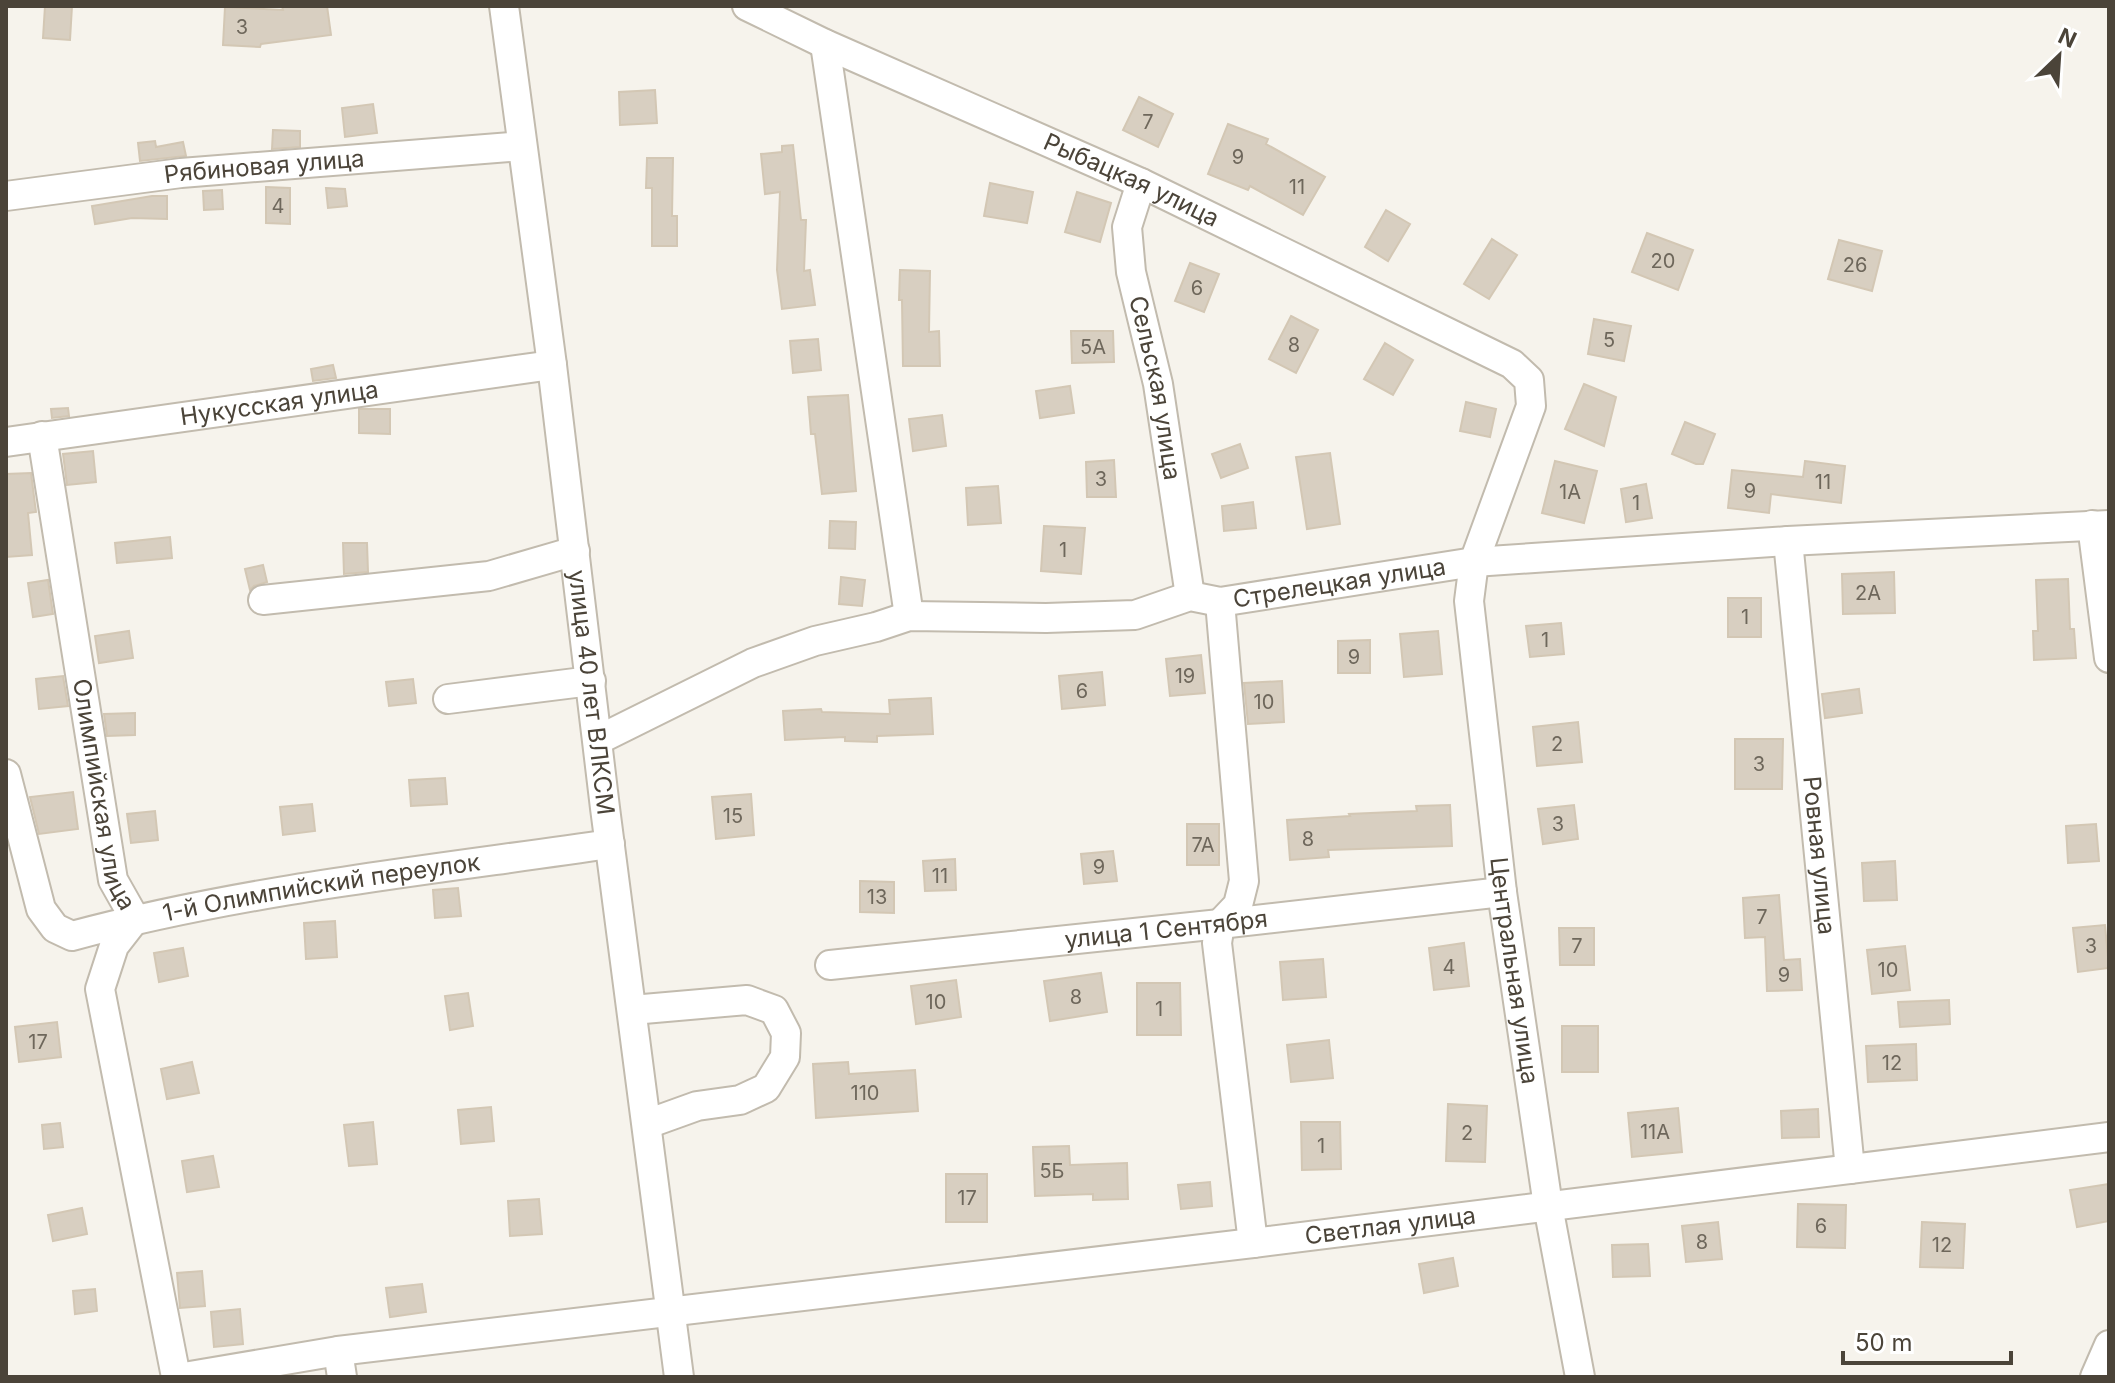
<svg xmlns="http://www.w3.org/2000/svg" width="2115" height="1383" viewBox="0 0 2115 1383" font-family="Inter,sans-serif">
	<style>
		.building { fill: #d8cfc1; stroke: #d3c7b4; stroke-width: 2 }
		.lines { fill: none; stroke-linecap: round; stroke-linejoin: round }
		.minor-casing { stroke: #c2bbae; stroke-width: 32 }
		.minor { stroke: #fff; stroke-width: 28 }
		.labels { text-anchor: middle; stroke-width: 8; stroke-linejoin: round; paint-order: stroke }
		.number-label { font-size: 20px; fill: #6e675b }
		.street-label { font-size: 24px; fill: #4b4439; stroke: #fff }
	</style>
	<rect width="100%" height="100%" fill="#f6f3ec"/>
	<!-- building -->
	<path class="building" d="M45 6H72L70 40 43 38Z
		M282 6H327L331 35 261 44 260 47 223 45 225 7 283 10Z
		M655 90 657 123 620 125 619 92Z
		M1139 97 1173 114 1158 147 1123 130Z
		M373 104 377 133 345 137 342 108Z
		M1228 124 1268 139 1266 144 1325 177 1303 215 1250 186 1248 190 1208 174Z
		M273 130 300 131V147L272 149Z
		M155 141 156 147 183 142 186 156 140 161 138 143Z
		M793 145 801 220H806L804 271 810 270 815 305 782 309 777 270 780 192 765 194 761 154 782 152V146Z
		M647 158H673L672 216H677V246H652V188H646Z
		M990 183 1033 192 1027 223 984 216Z
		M266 187 290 188V224L266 223Z
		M326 188 345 189 347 206 328 208Z
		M222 190 223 209 204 210 203 191Z
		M1077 192 1111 203 1100 242 1065 232Z
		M152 196H167V219L132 218 95 224 92 206Z
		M1386 210 1410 224 1388 261 1365 247Z
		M1647 233 1693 250 1678 290 1632 272Z
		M1492 239 1517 255 1489 299 1464 284Z
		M1839 240 1882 251 1872 291 1828 279Z
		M1190 263 1219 274 1204 312 1175 301Z
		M900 270 930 271 929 332 939 331 940 366H903L902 300H899Z
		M1291 316 1318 330 1296 373 1269 359Z
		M1594 319 1631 326 1624 361 1588 354Z
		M1071 331H1113L1114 362 1072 363Z
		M818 339 821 370 793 373 790 341Z
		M1385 343 1413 360 1393 395 1364 379Z
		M333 365 336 378 313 381 311 369Z
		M1584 384 1616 397 1604 446 1565 429Z
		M1070 386 1074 413 1040 418 1036 391Z
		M848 395 856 491 822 494 815 434H811L808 397Z
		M1466 402 1496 409 1490 437 1460 431Z
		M68 408 69 416 52 418 51 409Z
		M359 409H390V434L359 433Z
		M942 415 946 446 913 451 909 419Z
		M1685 422 1715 434 1703 464H1696L1672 454Z
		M1240 444 1248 468 1221 478 1212 454Z
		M93 451 96 482 67 485 63 454Z
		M1330 453 1340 524 1307 529 1296 457Z
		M1114 460 1116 497H1087L1086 462Z
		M1555 461 1597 471 1584 523 1542 513Z
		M1805 461 1845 466 1841 503 1771 494 1769 513 1728 508 1732 470 1803 477Z
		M31 473 36 512 28 513 32 555 6 557V474Z
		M1646 484 1652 518 1626 522 1621 489Z
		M998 486 1001 523 968 525 966 488Z
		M1253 502 1256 528 1224 531 1222 506Z
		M830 521 856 522 855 549 829 548Z
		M1044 526 1085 528 1081 574 1041 571Z
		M170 537 172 558 117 563 115 543Z
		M343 543H367L368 572 344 574Z
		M263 565 267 582 254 586 250 590 245 569Z
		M1894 572 1895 613 1843 614 1842 574Z
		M841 577 865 580 862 606 839 604Z
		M2068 579 2070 629H2074L2076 658 2034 660 2033 631H2038L2036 580Z
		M48 580 53 614 33 617 28 583Z
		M1728 598H1761V637H1728Z
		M1561 623 1564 654 1530 657 1526 626Z
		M129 631 133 658 99 663 95 636Z
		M1438 631 1442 674 1404 677 1400 634Z
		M1370 640V673H1338V641Z
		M1201 655 1205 693 1170 696 1166 659Z
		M1102 672 1105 705 1062 709 1059 676Z
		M63 676 68 706 39 709 36 679Z
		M413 679 416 703 389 706 386 682Z
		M1282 681 1284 722 1248 724 1244 683Z
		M1859 689 1862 713 1825 718 1822 694Z
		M931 698 933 734 877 736V742L845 741V737L785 740 783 711 821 709 822 712 890 714 889 700Z
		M135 713V735L107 736 104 714Z
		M1578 722 1582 762 1537 766 1533 727Z
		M1735 739H1783L1782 789H1735Z
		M445 778 447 804 411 806 409 780Z
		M73 792 78 829 39 834 30 797Z
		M751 794 754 835 716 839 712 797Z
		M312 804 315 831 283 835 280 807Z
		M1450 805 1452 846 1328 850 1329 857 1290 860 1287 820 1350 816 1349 814 1417 811 1416 806Z
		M1574 805 1578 839 1543 844 1538 809Z
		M155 811 158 840 131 843 127 814Z
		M1187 824H1219V865H1187Z
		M2096 824 2099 861 2068 863 2066 826Z
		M1113 851 1117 881 1084 884 1081 854Z
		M955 859 956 890 925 891 923 861Z
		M1895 861 1897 900 1864 901 1862 863Z
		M860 881 894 882V913L860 912Z
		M458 888 461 916 435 918 433 890Z
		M1779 895 1784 960 1800 959 1802 990 1767 991 1765 937 1745 938 1743 898Z
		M335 921 337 957 306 959 304 923Z
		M2105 925 2109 968 2078 972 2073 928Z
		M1559 928H1594V965H1560Z
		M1464 943 1469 986 1434 990 1429 948Z
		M1905 946 1910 990 1872 994 1867 950Z
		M183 948 188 976 159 982 154 953Z
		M1323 959 1326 997 1283 1000 1280 962Z
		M1101 973 1107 1012 1050 1021 1044 981Z
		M956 980 961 1017 916 1024 911 986Z
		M1137 983H1180L1181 1035H1137Z
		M468 993 473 1026 450 1030 445 996Z
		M1949 1000 1950 1024 1900 1027 1898 1002Z
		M57 1022 61 1057 19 1062 15 1027Z
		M1562 1026H1598V1072H1562Z
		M1329 1040 1333 1078 1291 1082 1287 1045Z
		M1916 1044 1917 1080 1868 1082 1866 1046Z
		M192 1062 199 1093 167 1099 161 1069Z
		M848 1062 849 1074 915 1070 918 1111 816 1118 813 1064Z
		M1448 1104 1487 1106 1485 1162 1446 1161Z
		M491 1107 494 1141 461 1144 458 1110Z
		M1678 1108 1682 1152 1632 1157 1628 1113Z
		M1818 1109 1819 1137 1782 1138 1781 1111Z
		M373 1122 377 1164 349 1166 344 1125Z
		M1301 1122H1340L1341 1169 1302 1170Z
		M60 1123 63 1147 44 1149 42 1125Z
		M1069 1146 1070 1165 1127 1163 1128 1199 1093 1200V1194L1035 1196 1033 1147Z
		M213 1156 219 1187 187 1192 182 1161Z
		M946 1174H987V1222H946Z
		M1210 1182 1212 1206 1181 1209 1178 1185Z
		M2109 1184V1221L2077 1227 2070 1190Z
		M539 1199 542 1234 510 1236 508 1201Z
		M1798 1204 1846 1205 1845 1248 1797 1247Z
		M82 1208 87 1234 53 1241 48 1215Z
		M1718 1222 1722 1259 1686 1262 1682 1226Z
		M1922 1222 1965 1224 1963 1268 1920 1267Z
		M1648 1244 1650 1276 1613 1277 1612 1245Z
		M1453 1258 1458 1286 1424 1293 1419 1264Z
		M202 1271 205 1306 180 1308 177 1273Z
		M422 1284 426 1312 390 1317 386 1288Z
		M95 1289 97 1311 75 1314 73 1291Z
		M240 1309 243 1344 214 1347 211 1312Z"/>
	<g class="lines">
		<defs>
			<g id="minor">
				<path id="s1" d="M504 6 552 365 605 808 679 1377"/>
				<path id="s2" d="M747 6 825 44 1141 183 1512 364 1529 380 1531 406 1474 562 1469 601 1502 892 1548 1206 1580 1377"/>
				<path d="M825 44 909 616"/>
				<path id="s3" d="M1141 183 1127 227 1131 272 1158 384 1190 596"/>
				<path id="s4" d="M6 196 181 173 522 146"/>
				<path id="s5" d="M42 436 113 880 135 919 114 946 100 989 176 1377"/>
				<path id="s6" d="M6 442 552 365"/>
				<path d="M2092 525 2109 658"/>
				<path id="s7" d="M1788 541 1850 1169"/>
				<path d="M263 600 489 576 575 551"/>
				<path d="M1220 602 1244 881 1238 905 1220 924 1217 943 1253 1243"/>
				<path d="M448 699 591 681"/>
				<path id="s8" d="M598 740 753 663 815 641 876 627 909 616 1046 618 1135 615 1190 596 1220 602 1474 562 1788 541 2109 525"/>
				<path id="s9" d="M6 774 41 909 55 928 72 936C246 889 432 870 610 844"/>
				<path id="s10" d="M830 965 1220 924 1502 892"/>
				<path d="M632 1010 747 1000 774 1010 786 1033 785 1057 766 1088 740 1100 697 1106 647 1124"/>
				<path d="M338 1351 342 1377"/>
				<path id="s11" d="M184 1377 338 1351 1253 1243 2109 1137"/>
				<path d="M2095 1377 2109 1345"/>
			</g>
		</defs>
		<!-- minor casing -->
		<use href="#minor" class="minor-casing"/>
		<!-- minor -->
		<use href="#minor" class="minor"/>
	</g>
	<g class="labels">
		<!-- number labels -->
		<g class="number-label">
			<text x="242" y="34">3</text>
			<text x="1148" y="129">7</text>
			<text x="1238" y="164">9</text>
			<text x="1297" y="194">11</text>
			<text x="278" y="213">4</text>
			<text x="1663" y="268">20</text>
			<text x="1855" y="272">26</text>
			<text x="1197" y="295">6</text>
			<text x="1609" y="347">5</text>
			<text x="1294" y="352">8</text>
			<text x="1093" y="354">5А</text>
			<text x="1101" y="486">3</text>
			<text x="1823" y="489">11</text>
			<text x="1750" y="498">9</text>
			<text x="1570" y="499">1А</text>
			<text x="1636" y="510">1</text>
			<text x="1063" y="557">1</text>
			<text x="1868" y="600">2А</text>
			<text x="1745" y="624">1</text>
			<text x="1545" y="647">1</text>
			<text x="1354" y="664">9</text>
			<text x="1185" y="683">19</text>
			<text x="1082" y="698">6</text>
			<text x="1264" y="709">10</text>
			<text x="1557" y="751">2</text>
			<text x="1759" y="771">3</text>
			<text x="733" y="823">15</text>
			<text x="1558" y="831">3</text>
			<text x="1308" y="846">8</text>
			<text x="1203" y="852">7А</text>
			<text x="1099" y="874">9</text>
			<text x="940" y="883">11</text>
			<text x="877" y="904">13</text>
			<text x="1762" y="924">7</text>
			<text x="1577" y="953">7</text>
			<text x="2091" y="953">3</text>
			<text x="1449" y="974">4</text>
			<text x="1888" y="977">10</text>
			<text x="1784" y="982">9</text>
			<text x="1076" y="1004">8</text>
			<text x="936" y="1009">10</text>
			<text x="1159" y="1016">1</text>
			<text x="38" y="1049">17</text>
			<text x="1892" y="1070">12</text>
			<text x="865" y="1100">110</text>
			<text x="1655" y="1139">11А</text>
			<text x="1467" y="1140">2</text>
			<text x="1321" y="1153">1</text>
			<text x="1052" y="1178">5Б</text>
			<text x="967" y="1205">17</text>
			<text x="1821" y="1233">6</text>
			<text x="1702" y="1249">8</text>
			<text x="1942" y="1252">12</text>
		</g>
		<!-- street labels -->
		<g class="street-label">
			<text dy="8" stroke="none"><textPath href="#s4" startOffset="260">Рябиновая улица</textPath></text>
			<text dy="8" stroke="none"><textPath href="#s2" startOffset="422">Рыбацкая улица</textPath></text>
			<text dy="8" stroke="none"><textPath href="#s3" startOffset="210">Сельская улица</textPath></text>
			<text dy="8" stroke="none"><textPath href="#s6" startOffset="276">Нукусская улица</textPath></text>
			<text dy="8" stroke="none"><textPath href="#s8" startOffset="772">Стрелецкая улица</textPath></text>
			<text dy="8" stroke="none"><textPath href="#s1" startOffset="692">улица 40 лет ВЛКСМ</textPath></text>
			<text dy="8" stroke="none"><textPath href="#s5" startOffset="364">Олимпийская улица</textPath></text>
			<text dy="8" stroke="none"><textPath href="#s7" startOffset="316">Ровная улица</textPath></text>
			<text dy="8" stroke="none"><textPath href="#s9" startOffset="436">1-й Олимпийский переулок</textPath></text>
			<text dy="8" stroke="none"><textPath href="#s10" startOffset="338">улица 1 Сентября</textPath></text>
			<text dy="8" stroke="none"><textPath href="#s2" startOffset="1472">Центральная улица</textPath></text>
			<text dy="8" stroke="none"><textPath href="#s11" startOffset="1216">Светлая улица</textPath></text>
		</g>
	</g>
	<!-- border -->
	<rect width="2115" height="1383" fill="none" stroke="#4b4439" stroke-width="16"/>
	<!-- north arrow -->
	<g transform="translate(2059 56) rotate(25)" stroke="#ffffff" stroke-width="6" paint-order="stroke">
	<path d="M0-6L14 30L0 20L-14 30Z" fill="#4b4439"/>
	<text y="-12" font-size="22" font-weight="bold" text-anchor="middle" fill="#4b4439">N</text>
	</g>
	<!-- scale -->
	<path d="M1843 1351v12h168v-12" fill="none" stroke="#4b4439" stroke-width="4"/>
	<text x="1855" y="1351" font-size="24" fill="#4b4439" stroke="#ffffff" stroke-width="6" paint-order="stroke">50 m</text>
</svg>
